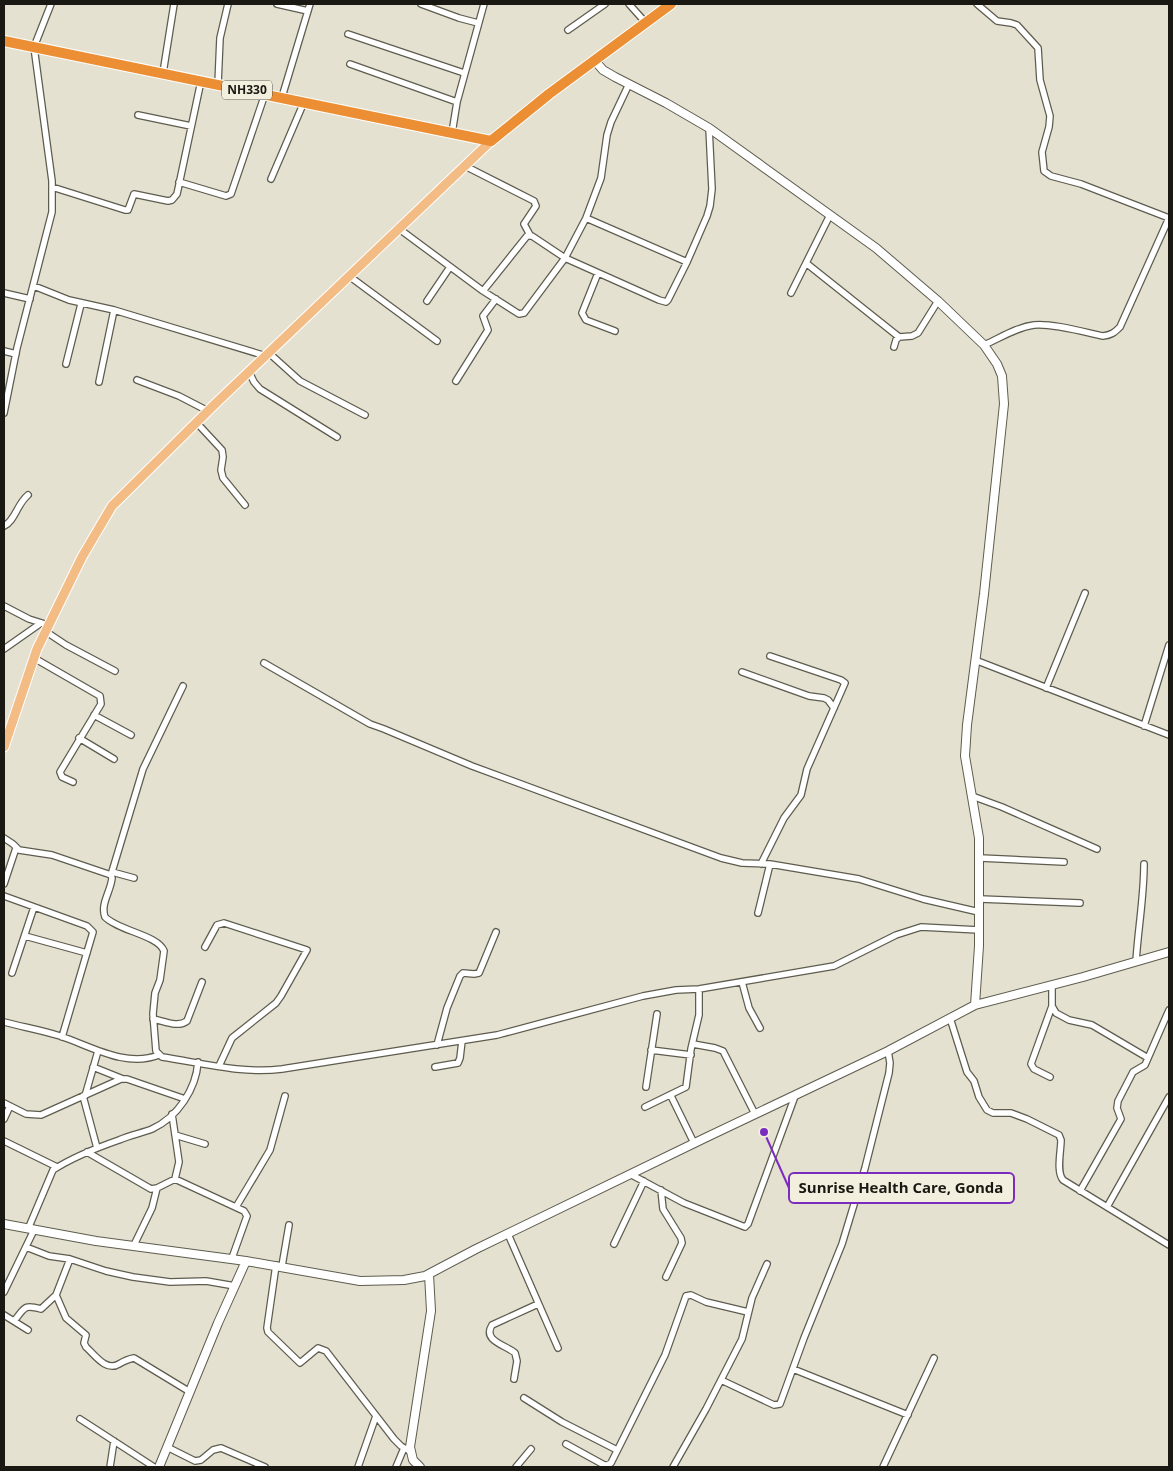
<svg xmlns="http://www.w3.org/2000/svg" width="1173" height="1471" viewBox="0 0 1173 1471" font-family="'Open Sans',sans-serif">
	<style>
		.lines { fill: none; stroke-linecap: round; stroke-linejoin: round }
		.street-casing { stroke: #5e5c4e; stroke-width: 8 }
		.secondary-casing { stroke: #5e5c4e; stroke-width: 10 }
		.primary-casing { stroke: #fff; stroke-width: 11 }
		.highway-casing { stroke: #fff; stroke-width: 12 }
		.street { stroke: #fff; stroke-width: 5.5 }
		.secondary { stroke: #fff; stroke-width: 8 }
		.primary { stroke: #f4bc85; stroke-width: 9 }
		.highway { stroke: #ec8f34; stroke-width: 10 }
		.labels { text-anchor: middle; stroke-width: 4; stroke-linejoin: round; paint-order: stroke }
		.shield { fill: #f2efde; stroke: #5a584f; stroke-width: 1 }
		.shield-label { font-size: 12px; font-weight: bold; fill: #191812 }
		.leader { fill: none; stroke: #7b2cbf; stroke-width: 2 }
		.callout-dot { fill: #7b2cbf; stroke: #f2efde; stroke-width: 2 }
		.callout { fill: #f2efde; stroke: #7b2cbf; stroke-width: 2 }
		.callout-label { font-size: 15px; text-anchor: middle; font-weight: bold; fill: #191812 }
	</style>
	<rect width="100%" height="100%" fill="#e4e1d1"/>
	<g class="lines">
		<defs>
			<path id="street" d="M277 4 308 11
				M421 4 459 18 478 23
				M629 4 646 23
				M977 4 997 21 1011 23 1017 25 1038 48 1040 80 1050 116 1049 127 1042 152 1044 171 1051 176 1081 184 1169 218
				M568 30 605 4
				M348 34 464 73
				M350 64 457 102
				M163 73 174 4
				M218 84 220 38 228 4
				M282 97 310 4
				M138 115 191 126
				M452 133 457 102 484 4
				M465 166 534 201 536 206 524 224 530 235
				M271 179 304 102
				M179 182 226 196 231 194 265 94
				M52 187 125 210H128L134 194 168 201 172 200 177 194 201 81
				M586 218 687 262
				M398 228 483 291 519 314 524 313 565 258 659 300 666 302 668 300 687 262 707 216 710 206 712 189 709 128
				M806 263 899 337
				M598 273 582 313 586 320 615 331
				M349 276 437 341
				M34 286 69 300 114 310 266 356
				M483 291 527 236H532L565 258 586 218 601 178 607 135 611 122 629 84
				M4 293 30 299
				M791 293 830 215
				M427 301 450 267
				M984 345C1000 338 1017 327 1034 325 1052 323 1084 332 1103 336 1111 335 1114 333 1120 327L1169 218
				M894 347 896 340 899 337 912 336 918 333 938 301
				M4 351 16 354
				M269 353 300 381 365 415
				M66 364 81 304
				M249 372 254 382 260 389 337 437
				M137 380 179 396 208 411
				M456 381 488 330 483 316 496 299
				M99 382 114 310
				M4 413 17 348 52 212V181L34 47 51 4
				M196 422 222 450 223 457 221 470 223 478 245 505
				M4 526C15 521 17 504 28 495
				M4 606 29 619 48 625
				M45 631 66 645 115 671
				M4 649 41 623
				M34 658 100 696 101 704 60 772 62 777 73 782
				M975 660 1169 735
				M264 663 370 724 384 729 472 766 721 858 742 863 770 864 859 879 923 899 979 912
				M742 672 809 696 824 698 828 700 834 708
				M1046 688 1085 593
				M94 715 131 735
				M1144 726 1169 645
				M79 738 114 759
				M972 796 1002 807 1097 849
				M4 838 13 844 19 850 52 855 111 875 112 878C111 891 100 904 105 917 119 931 158 935 164 951L160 980 155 993 153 1014 156 1051 162 1057C202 1063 242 1074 282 1069L497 1035 643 996 676 990 699 989 834 966 896 935 921 927 979 930
				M980 858 1064 862
				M761 864 784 818 801 795 807 769 845 683 841 680 770 656
				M112 872 134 878
				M111 875 143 769 183 686
				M4 884 16 848
				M4 896 87 926 93 932 62 1037
				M980 899 1080 903
				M758 913 770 864
				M25 936 87 953
				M205 947 217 925 224 923 307 950 281 996 276 1003 232 1038 219 1066
				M1136 962C1138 929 1144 897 1144 864
				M12 973 34 907
				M742 982 749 1008 760 1028
				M1052 986V1006L1056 1013 1069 1020 1092 1025 1148 1058
				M950 1018 967 1072 974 1081 979 1097 987 1110 993 1113H1011L1027 1119 1059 1135 1061 1140C1061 1151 1056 1172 1063 1180L1169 1245
				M153 1019C164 1021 178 1028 187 1021L202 982
				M4 1022C23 1027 41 1030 60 1036 91 1046 125 1068 159 1055
				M693 1044 715 1048 723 1051 755 1114
				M437 1045 447 1008 460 976 463 973 474 974 479 973 496 932
				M651 1050 691 1055
				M93 1067 123 1079
				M435 1067 458 1063 460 1058 462 1041
				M1050 1077 1034 1069 1031 1064 1052 1006
				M646 1087 657 1014
				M83 1096 97 1148
				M85 1096 98 1051
				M671 1096 694 1143
				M4 1103 26 1114 41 1115 121 1079H127L185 1099
				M645 1107 686 1087 691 1049 699 1015V989
				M172 1114 179 1162 175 1179
				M4 1119 10 1106
				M175 1135 205 1144
				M4 1141 57 1167
				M87 1152 151 1189 157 1188 175 1179 244 1211 247 1216 232 1258
				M630 1174 684 1203 745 1227 748 1224 795 1096
				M661 1190 663 1209 681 1238 682 1243 666 1277
				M1080 1191 1121 1119 1117 1108 1118 1101 1133 1072 1145 1065 1169 1010
				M236 1207 270 1150 285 1096
				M1107 1207 1169 1097
				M28 1229 53 1170C73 1157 96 1148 119 1140 130 1135 142 1133 152 1129 178 1117 196 1089 198 1062
				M508 1234 558 1348
				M614 1244 644 1181
				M134 1245 152 1208 157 1188
				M26 1247 49 1256 70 1259 106 1271 133 1277 170 1282 206 1281 235 1286
				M70 1259 56 1295 66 1318 86 1335 84 1343 86 1347C95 1355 106 1372 119 1364 124 1361 128 1359 134 1358L190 1392
				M276 1265 267 1328 268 1332 300 1363 318 1348 326 1351 394 1439 401 1446 411 1452
				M282 1266 289 1225
				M4 1292 34 1230
				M4 1315 28 1330
				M14 1321C25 1308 23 1304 41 1309L56 1295
				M793 1369 908 1415
				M514 1379 517 1361 515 1353C506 1345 482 1341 492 1325L538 1304
				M721 1380 774 1405 780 1404 804 1338 842 1244 865 1168 889 1073 890 1063 888 1051
				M524 1398 562 1422 617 1450
				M80 1419 154 1467
				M566 1444 606 1466
				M167 1447 195 1461 201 1460 213 1450 221 1448 265 1467
				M110 1467 114 1441
				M358 1467 376 1416
				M396 1467 404 1448
				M516 1467 531 1449
				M603 1467 611 1463 665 1355 686 1296 691 1295 706 1302 748 1312
				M673 1467 706 1409 742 1339 752 1298 767 1264
				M883 1467 934 1358"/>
			<path id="secondary" d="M595 61 603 70 615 77 666 103 709 128 876 248 938 301 984 345 997 364 1002 376 1004 404 984 594 967 725 965 756 979 838V946L975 1005
				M4 1224 96 1241 246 1261
				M159 1467 218 1323 246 1261 360 1281 404 1280 425 1276 476 1249 707 1137 888 1051 975 1005 1083 977 1169 952
				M420 1467 413 1460 410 1447 431 1311 429 1274"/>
			<path id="primary" d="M4 747 37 649 82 557 112 506 214 405 491 141"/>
			<path id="highway" d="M4 41 491 141 549 94 671 4"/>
		</defs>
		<!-- street casing -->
		<use href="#street" class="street-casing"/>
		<!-- secondary casing -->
		<use href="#secondary" class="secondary-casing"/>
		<!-- primary casing -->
		<use href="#primary" class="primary-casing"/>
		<!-- highway casing -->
		<use href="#highway" class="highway-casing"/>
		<!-- street -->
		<use href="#street" class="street"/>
		<!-- secondary -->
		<use href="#secondary" class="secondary"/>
		<!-- primary -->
		<use href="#primary" class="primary"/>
		<!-- highway -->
		<use href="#highway" class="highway"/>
	</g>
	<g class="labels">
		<!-- shield labels -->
		<rect class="shield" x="222" y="80.5" width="50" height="19" rx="4"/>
		<g class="shield-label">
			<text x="247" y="94">NH330</text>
		</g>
	</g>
	<!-- callouts -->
	<path class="leader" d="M764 1132L789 1188"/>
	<circle class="callout-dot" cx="764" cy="1132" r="5"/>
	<rect class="callout" x="789" y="1173" width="225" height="30" rx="5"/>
	<g class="callout-label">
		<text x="901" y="1193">Sunrise Health Care, Gonda</text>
	</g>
	<!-- border -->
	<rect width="1173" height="1471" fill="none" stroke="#191812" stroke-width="10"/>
</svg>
